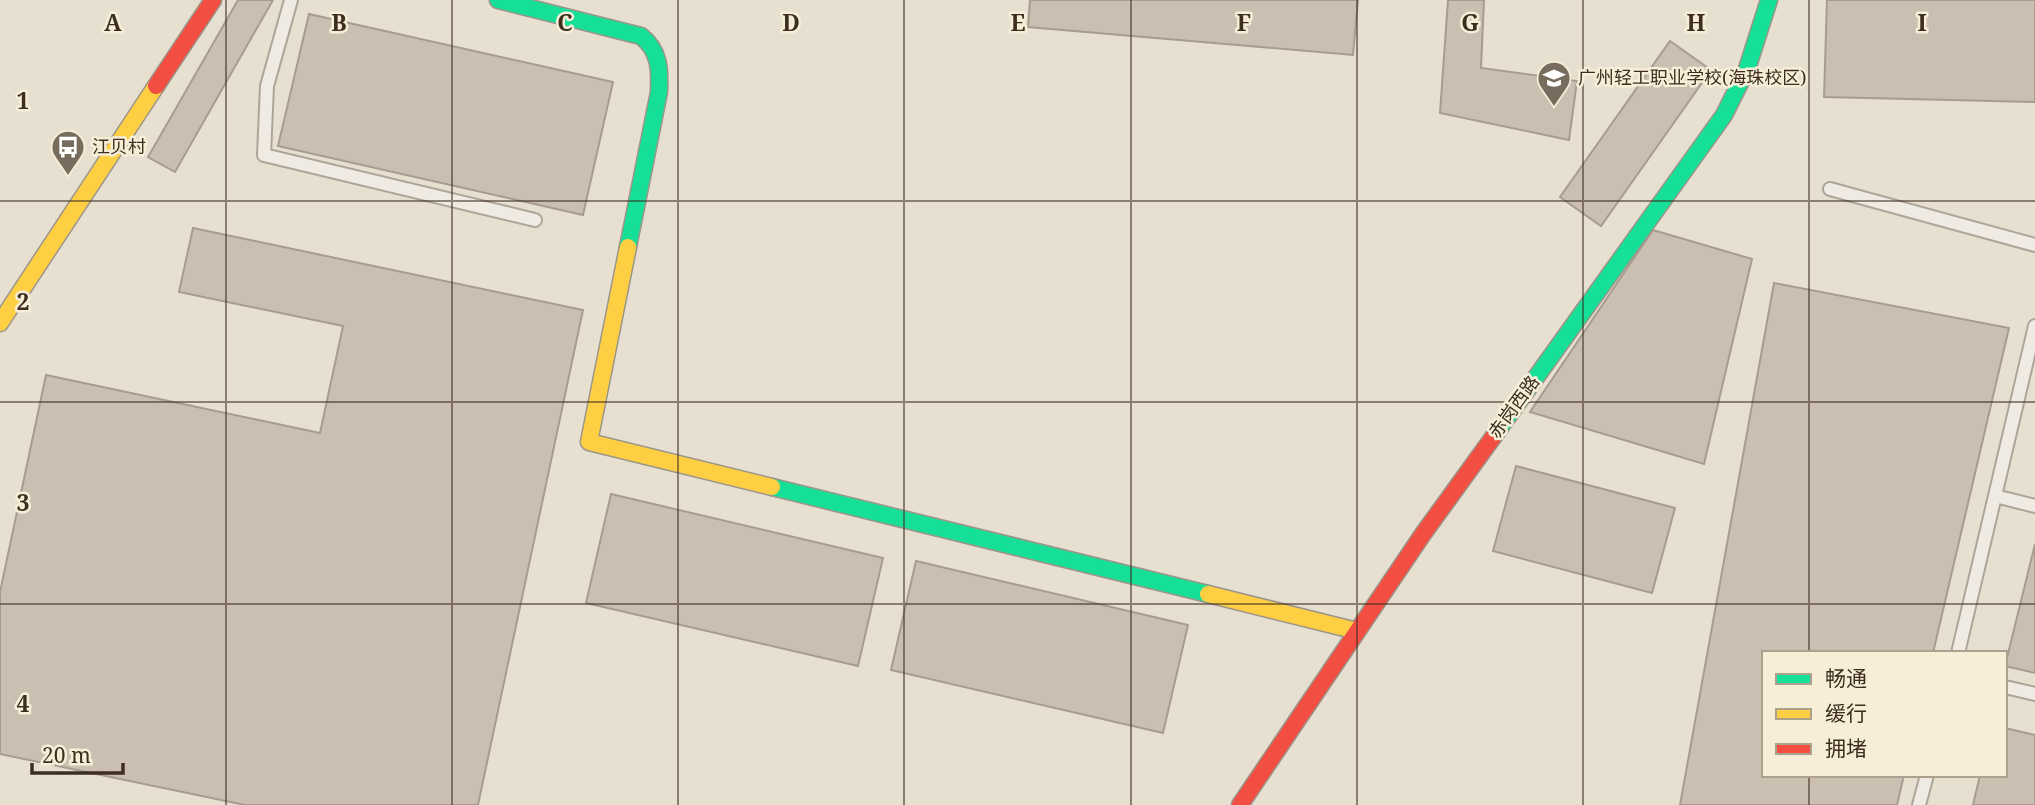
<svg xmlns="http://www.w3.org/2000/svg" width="2035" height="805" viewBox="0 0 2035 805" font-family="'Noto Serif','Noto Sans SC',serif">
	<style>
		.building { fill: #cbbfb2; stroke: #a89c90; stroke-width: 2 }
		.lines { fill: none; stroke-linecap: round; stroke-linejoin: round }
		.lane-casing { stroke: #ada599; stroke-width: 16 }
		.fast-casing { stroke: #9c958a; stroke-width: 19 }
		.slow-casing { stroke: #9c958a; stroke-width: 19 }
		.jam-casing { stroke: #9c958a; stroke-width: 19 }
		.lane { stroke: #efebe3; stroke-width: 12 }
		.fast { stroke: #16e098; stroke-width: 16 }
		.slow { stroke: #ffcf43; stroke-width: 16 }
		.jam { stroke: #f24e42; stroke-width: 16 }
		.grid { fill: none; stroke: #3d2e20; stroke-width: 2; stroke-opacity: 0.55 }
		.labels { text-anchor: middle; stroke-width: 5; stroke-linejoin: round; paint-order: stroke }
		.poi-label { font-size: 18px; fill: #3d2e20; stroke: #f7eed8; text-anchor: start }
		.street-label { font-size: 18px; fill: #3d2e20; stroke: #f7eed8 }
		.grid-label { font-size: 23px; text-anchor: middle; font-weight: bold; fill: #3d2e20; stroke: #f7eed8; stroke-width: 5; stroke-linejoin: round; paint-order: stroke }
	</style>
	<rect width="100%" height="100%" fill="#e7e0d1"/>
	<!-- building -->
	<path class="building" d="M238 0H273L175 172 148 157Z
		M1030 0H1358L1353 55 1028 27Z
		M1448 0H1484L1481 68 1577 81 1569 140 1440 113Z
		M1827 0H2035V102L1824 97Z
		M309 14 613 82 583 215 278 146Z
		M1670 41 1711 70 1601 226 1560 197Z
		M193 228 583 310 478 805H245L0 754V592L46 375 320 433 343 326 179 292Z
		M1653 230 1752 259 1704 464 1530 412Z
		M1774 283 2009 328 1933 653H1764V775H1904L1897 805H1680Z
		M1516 466 1675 508 1652 593 1493 551Z
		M611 494 883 558 858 666 586 603Z
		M2035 544V673L2005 666Z
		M916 561 1188 625 1163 733 891 670Z
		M2005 728 2035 735V805H1973L1980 775H2005Z"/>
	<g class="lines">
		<defs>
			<path id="lane" d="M291 0 267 86 264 155 535 220
				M1830 189 2035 245
				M1995 496 2035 506
				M1958 653 2035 326
				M2005 687 2035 694
				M1919 805 1927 775"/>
			<path id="fast" d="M498 0 641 36C660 51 660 70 659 92L628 247
				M1494 436 1724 115 1747 69 1769 0
				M772 487 1208 594"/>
			<path id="slow" d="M628 247 589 442 772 487
				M0 323 156 86
				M1208 594 1357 631"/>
			<path id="jam" d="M156 86 213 0
				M1240 805 1423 534 1494 436"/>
		</defs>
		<!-- lane casing -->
		<use href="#lane" class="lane-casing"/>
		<!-- fast casing -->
		<use href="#fast" class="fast-casing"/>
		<!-- slow casing -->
		<use href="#slow" class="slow-casing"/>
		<!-- jam casing -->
		<use href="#jam" class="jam-casing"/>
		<!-- lane -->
		<use href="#lane" class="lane"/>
		<!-- fast -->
		<use href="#fast" class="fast"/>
		<!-- slow -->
		<use href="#slow" class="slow"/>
		<!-- jam -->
		<use href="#jam" class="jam"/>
	</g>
	<!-- grid -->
	<path class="grid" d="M226 0V805M452 0V805M678 0V805M904 0V805M1131 0V805M1357 0V805M1583 0V805M1809 0V653M0 201H2035M0 402H2035M0 604H2035M1809 775V805"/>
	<!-- icons -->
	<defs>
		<symbol id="school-pin" viewBox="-11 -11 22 30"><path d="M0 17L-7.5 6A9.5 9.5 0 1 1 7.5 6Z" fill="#786c5e" stroke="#f7eed8"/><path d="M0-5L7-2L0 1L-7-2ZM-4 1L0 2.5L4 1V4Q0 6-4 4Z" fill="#fff"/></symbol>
		<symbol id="bus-pin" viewBox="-11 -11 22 30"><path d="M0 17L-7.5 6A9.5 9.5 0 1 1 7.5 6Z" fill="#786c5e" stroke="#f7eed8"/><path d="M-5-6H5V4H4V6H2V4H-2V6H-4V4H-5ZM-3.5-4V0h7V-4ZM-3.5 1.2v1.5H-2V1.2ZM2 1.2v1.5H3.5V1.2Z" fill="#fff"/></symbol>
	</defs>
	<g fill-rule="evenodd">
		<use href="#school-pin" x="1535" y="59" width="38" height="52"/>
		<use href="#bus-pin" x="49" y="128" width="38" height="52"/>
	</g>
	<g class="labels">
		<!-- poi labels -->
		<g class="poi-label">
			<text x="1578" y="84">广州轻工职业学校(海珠校区)</text>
			<text x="92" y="153">江贝村</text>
		</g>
		<!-- street labels -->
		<g class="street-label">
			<text transform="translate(1514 407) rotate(-54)" y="6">赤岗西路</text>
		</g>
	</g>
	<g class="grid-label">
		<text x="113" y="31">A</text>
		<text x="339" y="31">B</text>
		<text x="565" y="31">C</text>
		<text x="791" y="31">D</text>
		<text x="1018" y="31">E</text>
		<text x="1244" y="31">F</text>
		<text x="1470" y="31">G</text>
		<text x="1696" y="31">H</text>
		<text x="1922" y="31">I</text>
		<text x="23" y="109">1</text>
		<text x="23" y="310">2</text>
		<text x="23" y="511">3</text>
		<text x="23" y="712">4</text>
	</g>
	<!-- legend -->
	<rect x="1762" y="651" width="245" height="126" fill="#f7eed8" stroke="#ada18e" stroke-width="2"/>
	<rect x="1776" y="674" width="35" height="10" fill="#16e098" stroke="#ada18e" stroke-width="2"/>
	<text x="1825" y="686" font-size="21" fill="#3d2e20">畅通</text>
	<rect x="1776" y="709" width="35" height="10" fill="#ffcf43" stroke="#ada18e" stroke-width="2"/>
	<text x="1825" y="721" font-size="21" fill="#3d2e20">缓行</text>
	<rect x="1776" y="744" width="35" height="10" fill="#f24e42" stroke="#ada18e" stroke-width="2"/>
	<text x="1825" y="756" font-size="21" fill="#3d2e20">拥堵</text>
	<!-- scale -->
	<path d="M32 763v10h91v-10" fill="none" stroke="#3d2e20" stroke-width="3.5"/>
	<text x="42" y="763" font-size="21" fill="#3d2e20" stroke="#f7eed8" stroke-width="5" paint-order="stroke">20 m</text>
</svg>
